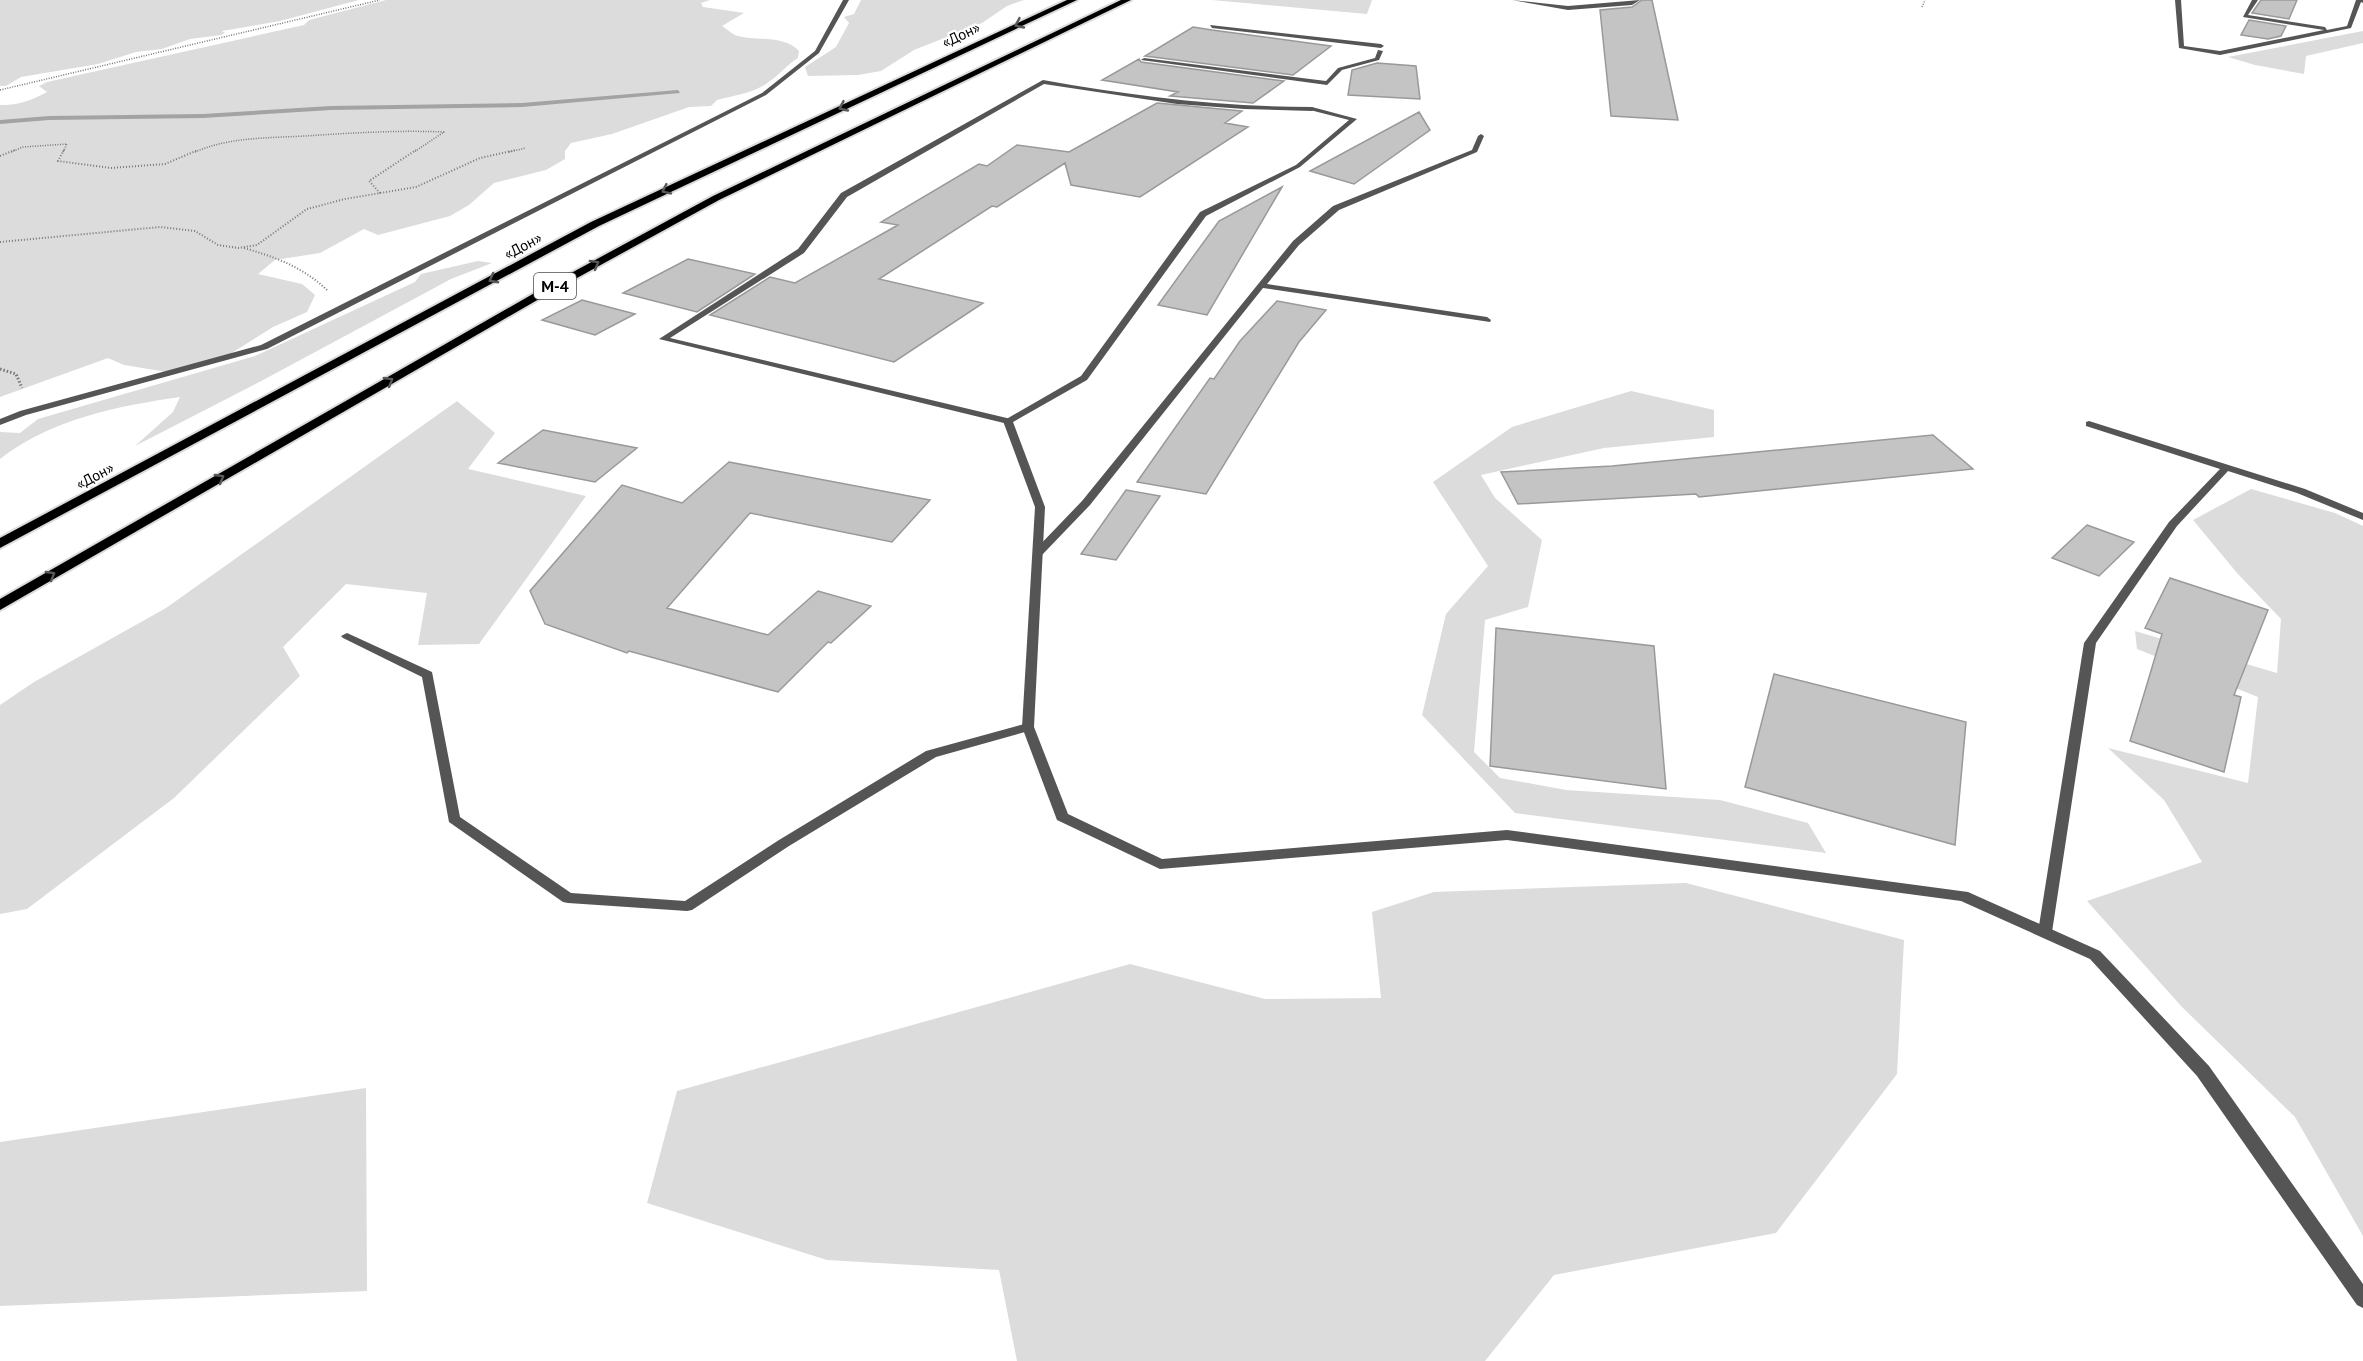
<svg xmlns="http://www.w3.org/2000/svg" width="2363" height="1361" viewBox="0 0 2363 1361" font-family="'PT Sans',sans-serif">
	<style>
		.green { fill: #dcdcdc }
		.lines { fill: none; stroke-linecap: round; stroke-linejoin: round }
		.stream { fill: #a3a3a3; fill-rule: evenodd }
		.building { fill: #c4c4c4; stroke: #999; stroke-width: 1.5 }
		.trunk-casing { stroke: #dbdbdb; stroke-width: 4 }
		.path-far2 { stroke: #777; stroke-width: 1.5; stroke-dasharray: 1 1.5; stroke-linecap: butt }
		.path-far1 { stroke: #777; stroke-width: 2; stroke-dasharray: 1 2; stroke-linecap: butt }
		.path { stroke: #777; stroke-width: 3; stroke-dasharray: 1.5 2; stroke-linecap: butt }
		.service { fill: #555; fill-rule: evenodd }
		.minor { fill: #555; fill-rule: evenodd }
		.trunk { fill: #000; fill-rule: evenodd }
		.oneway { stroke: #595959 }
		.labels { text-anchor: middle; stroke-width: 4.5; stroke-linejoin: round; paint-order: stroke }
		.far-street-label { font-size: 15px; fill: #000; stroke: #fff }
		.shield { fill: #fff; stroke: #4c4c4c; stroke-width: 1.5 }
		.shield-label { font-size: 16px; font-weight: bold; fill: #000 }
	</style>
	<rect width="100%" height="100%" fill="#fff"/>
	<!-- green -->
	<path class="green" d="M0 0H359L280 21 222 31 225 33 221 35 190 39 162 49 136 52 98 64 21 77 6 86H0Z
		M386 0H710L701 3 703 7 744 13 722 26C727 29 733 35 738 36 758 41 785 35 799 51L798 58C786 65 779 76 766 84 753 93 732 96 717 100L711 106 689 107 612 134 571 143 565 151V159L546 170 494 183 469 205 450 216 378 235 364 229 320 253 275 260 258 274 302 284 315 295 307 312 273 327 230 354 167 372 124 365 108 358 0 397V105C17 106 32 100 47 92L39 86 47 82 304 25 309 20Z
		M861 0H1024L1007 6 982 23 914 50 881 71 858 75 808 76 805 67 836 47 849 23 844 17 854 14Z
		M1212 0H1372L1367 14Z
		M2363 31V43L2306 56 2304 74 2255 65 2228 57Z
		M478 261 492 263 451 279 265 379 135 446 173 412 180 397C118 406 51 419 0 459V432L20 433 38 419 255 356 415 282 421 274Z
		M1631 391 1714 410V437L1604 448 1481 475 1495 498 1542 540 1528 607 1485 620 1474 752 1500 778 1566 790 1720 800 1808 823 1826 853 1515 813 1422 715 1446 614 1488 566 1433 482 1512 427Z
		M457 401 495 433 468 469 586 496 479 644 418 645 427 593 346 584 283 647 300 676 174 798 27 909 0 914V705L34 682 166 608Z
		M2251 489 2335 513 2363 526V1236L2295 1117 2182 1007 2087 901 2202 862 2164 800 2108 748 2248 783 2258 697 2137 649 2135 631 2277 673 2281 619 2237 573 2193 520Z
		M1686 883 1904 940 1897 1074 1776 1233 1554 1275 1485 1361H1017L999 1270 827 1260 647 1203 677 1091 1130 964 1265 999 1381 998 1372 912 1434 892Z
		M366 1088 367 1291 0 1306V1142Z"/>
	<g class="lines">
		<!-- stream -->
		<path class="stream" d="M678 90 680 93 522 107 331 110 203 118 49 120 0 124V120L49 116 203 114 331 106 522 103Z"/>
	</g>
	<!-- building -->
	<path class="building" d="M1642 0H1652L1678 120 1611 116 1600 10 1632 7Z
		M2261 0H2297L2289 19 2252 13Z
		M2249 20 2286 26 2281 36 2268 39 2241 35Z
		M1193 27 1212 30 1331 46 1293 75 1145 56Z
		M1139 59 1141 62 1284 81 1253 103 1170 96 1178 92 1102 80Z
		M1377 63 1416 66 1420 99 1348 95 1352 70Z
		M1157 103 1242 111 1225 123 1248 127 1140 197 1071 185 1065 163 997 207 992 206 879 279 983 303 894 362 710 315 770 277 795 283 898 225 881 222 979 164 987 166 1017 145 1069 152Z
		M1419 112 1430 130 1354 184 1310 171Z
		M1282 187 1207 315 1158 305 1219 221Z
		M688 259 755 274 697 312 623 293Z
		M582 300 635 314 595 335 542 320Z
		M1277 301 1326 310 1299 342 1206 494 1137 482 1210 378 1214 379 1240 341Z
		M543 430 637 448 595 482 498 463Z
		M1933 435 1973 469 1699 497 1696 494 1518 504 1501 472 1612 466Z
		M729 462 930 500 892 542 750 513 667 608 768 635 818 591 871 606 831 643 828 642 778 692 629 651 627 653 545 624 530 591 622 485 682 503Z
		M1126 490 1160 496 1116 560 1081 554Z
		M2087 525 2134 542 2099 576 2052 558Z
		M2170 578 2268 610 2234 695 2241 697 2224 772 2130 741 2162 634 2145 628Z
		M1496 628 1654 646 1666 789 1490 766Z
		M1774 674 1966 722 1955 845 1745 787Z"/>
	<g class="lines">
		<defs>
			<path id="trunk" d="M1067 0H1077L599 226 0 548V538L591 222Z
				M1121 0H1131L719 200 546 295 0 610V599L538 291 713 196Z"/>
		</defs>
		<!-- trunk casing -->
		<use href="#trunk" class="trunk-casing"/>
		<!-- path-far2 -->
		<path class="path-far2" d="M1922 7 1925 0
			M0 90 380 0
			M11 152 23 147 67 144 63 152
			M195 152C229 137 268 138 305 136 351 133 397 130 444 132L414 152
			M509 152 526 148"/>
		<!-- path-far1 -->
		<path class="path-far1" d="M64 150 58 161 111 168 165 164 198 150
			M0 156 15 150
			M380 193 369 181 416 150
			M0 242 160 227 195 231 218 245 238 248 257 245 307 209 345 199 416 187 480 158 516 150
			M244 248C275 257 303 267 327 290"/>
		<!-- path -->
		<path class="path" d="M0 369 16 374 22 388"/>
		<!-- service -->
		<path class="service" d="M1512 0 1568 6 1640 0 1632 5 1568 10Z
			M2175 0H2181L2184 46 2220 51 2324 30 2243 17 2252 0H2258L2248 15 2325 27 2327 30 2347 26 2356 0H2363V3L2361 2 2351 28 2220 55 2179 48Z
			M1210 25 1381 44 1384 46 1381 48 1212 28Z
			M1378 50 1383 51 1379 60 1342 70 1327 85 1141 60 1144 58 1326 81 1338 68 1375 58Z
			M1043 80C1132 96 1221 107 1312 107L1315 109 1312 111 1244 109 1177 104 1044 84 847 197 804 253 670 338 1011 419V423L1008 424 659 339 798 249 841 193Z
			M1481 134 1484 136 1477 152 1339 210 1299 245 1267 284 1487 317 1491 320 1490 322 1263 288 1090 505 1042 555H1034L1033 553 1034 551 1082 501 1293 241 1333 206 1472 150 1478 136Z
			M2089 421 2305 489 2363 513V520L2297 493 2228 471 2177 526 2096 643 2052 932 2050 936 2045 937 2040 936 2038 932 2084 643 2169 522 2220 469 2086 426V422Z
			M347 633 432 672 460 817 571 893 685 901 779 840 926 751 1028 723 1034 727 1032 730 936 757 789 846 692 910 687 911 568 903 563 902 449 822 422 677 343 638 341 636Z"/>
		<!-- minor -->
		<path class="minor" d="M843 0H849L819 53 766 95 267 349 26 415 0 425V419L20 411 261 345 762 93 815 51Z
			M1312 107 1357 119 1300 167 1206 216 1087 380 1013 422 1045 507 1034 727 1068 814 1162 859 1507 830 1968 892 2100 951 2209 1066 2363 1284V1308L2357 1305 2197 1076 2090 959 1961 901 1507 840 1160 869 1057 820 1022 727 1035 507 1003 421 1081 376 1200 212 1296 165 1349 120 1310 110Z"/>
		<!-- trunk -->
		<use href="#trunk" class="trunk"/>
	</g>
	<!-- one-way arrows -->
	<defs><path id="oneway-chevron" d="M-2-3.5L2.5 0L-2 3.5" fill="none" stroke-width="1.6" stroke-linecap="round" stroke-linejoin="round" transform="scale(1.5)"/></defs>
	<g class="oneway">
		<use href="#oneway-chevron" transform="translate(1019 24) rotate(155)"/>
		<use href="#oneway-chevron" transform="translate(843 107) rotate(155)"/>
		<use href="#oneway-chevron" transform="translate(666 190) rotate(154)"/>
		<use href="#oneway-chevron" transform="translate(595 264) rotate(-29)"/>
		<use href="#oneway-chevron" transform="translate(493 279) rotate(152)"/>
		<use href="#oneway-chevron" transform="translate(389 381) rotate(-30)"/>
		<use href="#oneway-chevron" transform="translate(220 478) rotate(-30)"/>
		<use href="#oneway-chevron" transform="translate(51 575) rotate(-30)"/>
	</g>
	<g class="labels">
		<!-- far-street labels -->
		<g class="far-street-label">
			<text transform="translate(961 35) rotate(-25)" y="5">«Дон»</text>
			<text transform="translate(523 246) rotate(-28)" y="5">«Дон»</text>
			<text transform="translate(95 476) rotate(-28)" y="5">«Дон»</text>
		</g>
		<!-- shield labels -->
		<rect class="shield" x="534" y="273" width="42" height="26" rx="4.5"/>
		<g class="shield-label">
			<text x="555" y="292">М-4</text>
		</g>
	</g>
</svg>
